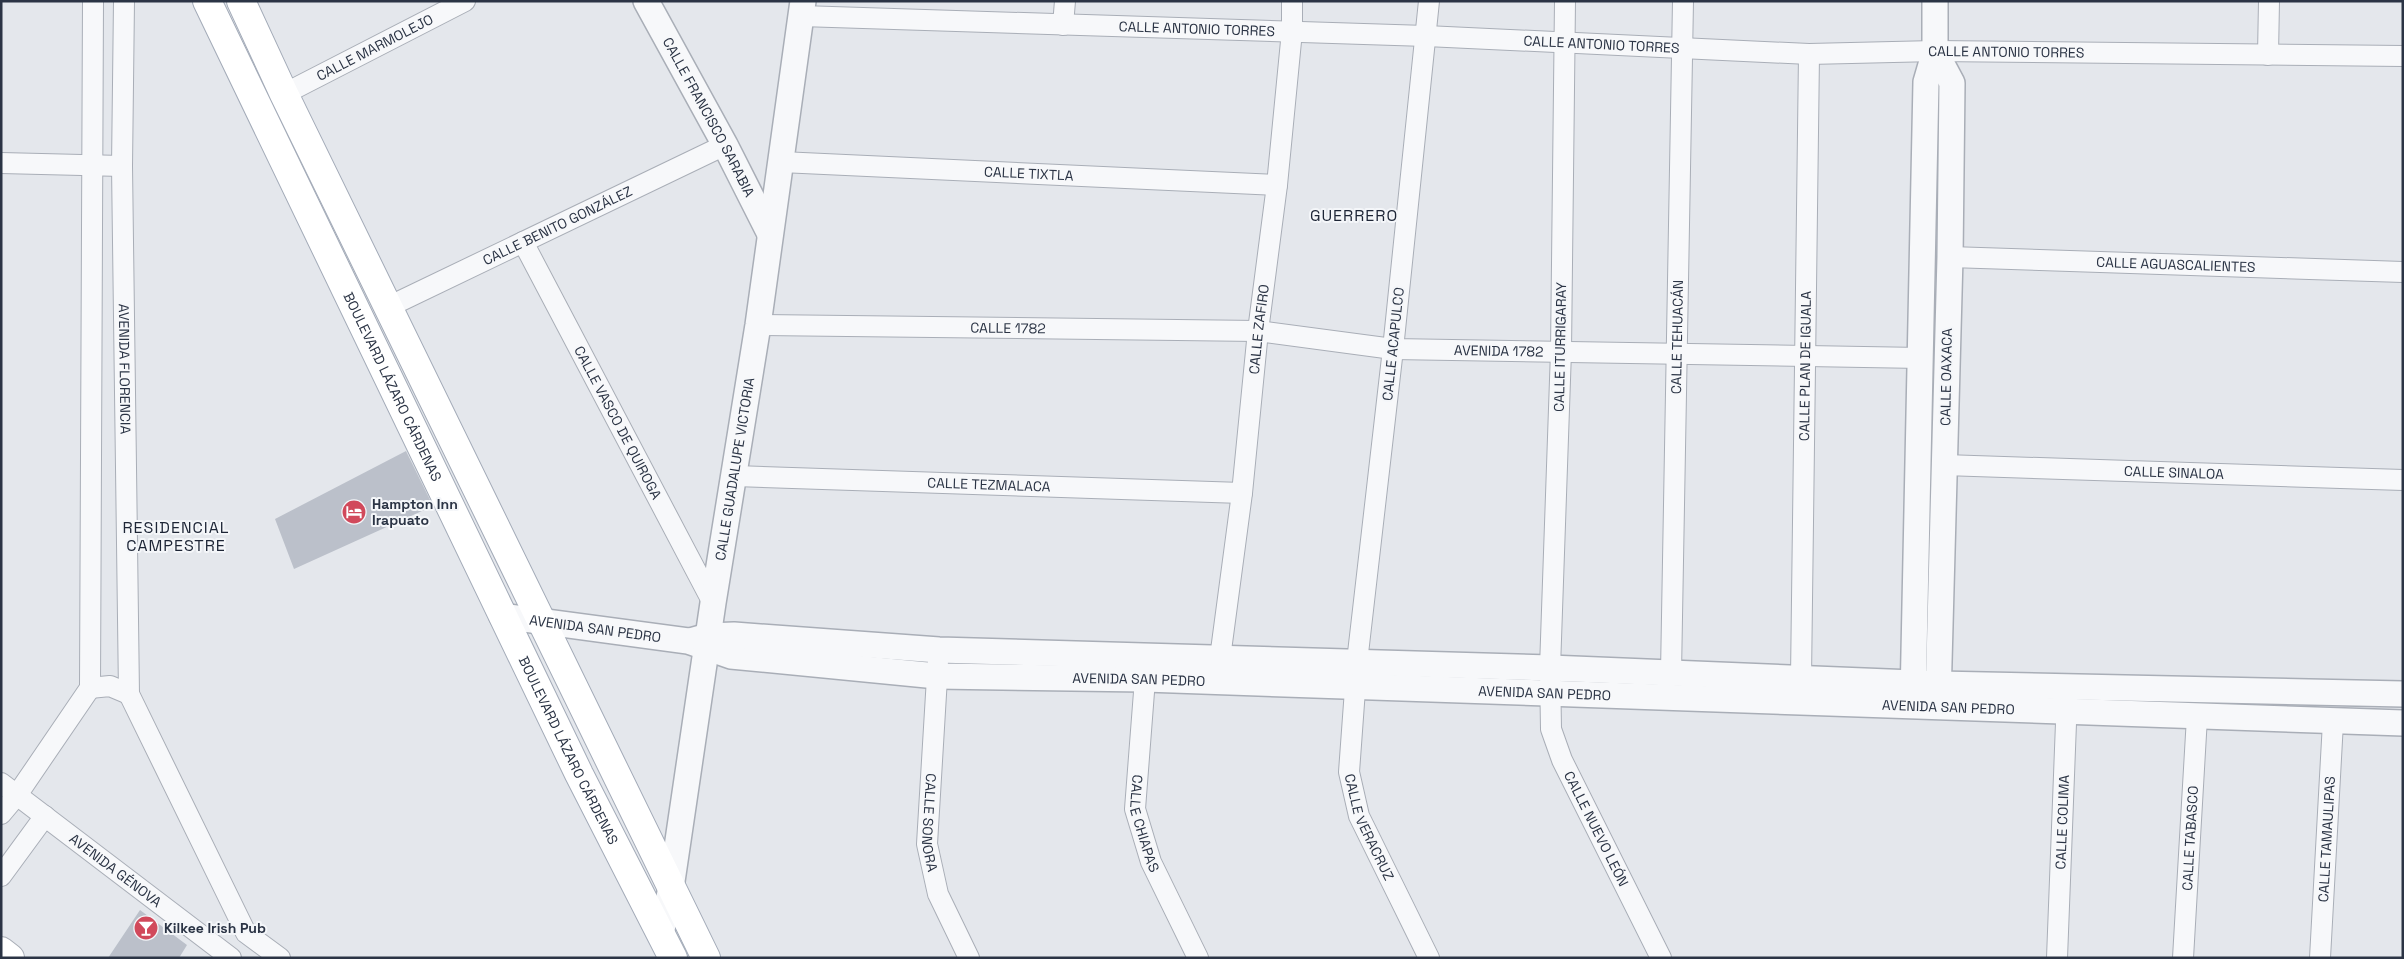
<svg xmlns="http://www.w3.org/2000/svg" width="2404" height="959" viewBox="0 0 2404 959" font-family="'Space Grotesk',sans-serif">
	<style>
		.building { fill: #bbc0ca }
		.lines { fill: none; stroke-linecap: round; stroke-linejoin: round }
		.minor-casing { stroke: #a9aeb7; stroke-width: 22 }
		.tertiary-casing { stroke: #a9aeb7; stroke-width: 28 }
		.secondary-casing { stroke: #a9aeb7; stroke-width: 30 }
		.primary-casing { stroke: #a3abb8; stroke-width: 30 }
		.minor { stroke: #f7f8fa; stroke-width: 20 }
		.tertiary { stroke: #f7f8fa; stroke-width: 25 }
		.secondary { stroke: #fff; stroke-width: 28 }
		.primary { stroke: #fff; stroke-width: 28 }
		.labels { text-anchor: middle; stroke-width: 4; stroke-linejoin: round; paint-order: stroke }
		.street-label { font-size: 14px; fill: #2b3445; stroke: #f4f6f9 }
		.poi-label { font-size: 14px; font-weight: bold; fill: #2b3445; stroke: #f4f6f9; text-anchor: start }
		.quarter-label { font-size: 16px; letter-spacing: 1px; fill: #1d2536; stroke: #f4f6f9 }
	</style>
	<rect width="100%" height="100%" fill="#e4e7ec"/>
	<!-- building -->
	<path class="building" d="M406 451 433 506 294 569 275 519Z
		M140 910 187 945 179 958H108Z"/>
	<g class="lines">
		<defs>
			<g id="minor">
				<path id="s1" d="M124 1 122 166 129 694 246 933 280 958"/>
				<path id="s2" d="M1429 1 1393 349 1357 662 1349 772 1359 816 1429 958"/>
				<path id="s3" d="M1565 1 1561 351 1550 668 1551 729 1562 760 1661 958"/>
				<path id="s4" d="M801 16 1426 36 1809 54 1935 51 2403 56"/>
				<path d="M1063 25 1065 1"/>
				<path d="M2268 55 2269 1"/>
				<path id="s5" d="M284 94 465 1"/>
				<path id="s6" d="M781 162 1277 185"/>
				<path d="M1 163 122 166"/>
				<path id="s7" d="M523 242 713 603"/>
				<path id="s8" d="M1950 257 2403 272"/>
				<path id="s9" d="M388 307 725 145"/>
				<path id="s10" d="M758 325 1258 331 1393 349 1921 358"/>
				<path id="s11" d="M1944 465 2403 480"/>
				<path id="s12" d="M735 476 1242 493"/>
				<path id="s13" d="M1220 658 1242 493 1258 331 1277 185 1292 31V1"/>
				<path id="s14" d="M938 661 927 844 938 894 969 958"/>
				<path id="s15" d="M1671 673 1683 1"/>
				<path id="s16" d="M1801 678 1809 54"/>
				<path id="s17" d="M1145 679 1135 809 1151 862 1198 958"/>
				<path d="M90 688 110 686 129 694"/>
				<path id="s18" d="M1 783 231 958"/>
				<path d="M1 814 17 795 90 688 93 1"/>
				<path d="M1 876 45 816"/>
				<path id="s19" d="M2057 958 2067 697"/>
				<path id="s20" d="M2183 958 2197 717"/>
				<path id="s21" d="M2320 958 2333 722"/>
			</g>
			<g id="tertiary">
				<path id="s22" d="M646 1 725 145 770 234"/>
				<path d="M1935 51 1952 83 1950 257 1938 699"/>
				<path id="s23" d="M502 616 688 641 731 656 937 676 1145 679 2403 723"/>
				<path d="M690 641 708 636 734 635 939 650 1550 668 1938 684 2403 694"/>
				<path d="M1913 700 1926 82 1935 51V1"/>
				<path id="s24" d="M661 934 671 888 713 603 758 325 803 1"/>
			</g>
			<path id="secondary" d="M1 951 10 958"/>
			<g id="primary">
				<path id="s25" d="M207 1 579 774 673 958"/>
				<path d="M241 1 284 94 706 958"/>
			</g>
		</defs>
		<!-- minor casing -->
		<use href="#minor" class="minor-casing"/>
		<!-- tertiary casing -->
		<use href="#tertiary" class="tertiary-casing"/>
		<!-- secondary casing -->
		<use href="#secondary" class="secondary-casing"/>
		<!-- primary casing -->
		<use href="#primary" class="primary-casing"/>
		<!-- minor -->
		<use href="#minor" class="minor"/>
		<!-- tertiary -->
		<use href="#tertiary" class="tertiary"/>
		<!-- secondary -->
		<use href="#secondary" class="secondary"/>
		<!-- primary -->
		<use href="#primary" class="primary"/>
	</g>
	<!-- icons -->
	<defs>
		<symbol id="hotel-disc" viewBox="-11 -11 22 22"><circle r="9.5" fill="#d1495b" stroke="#f4f6f9"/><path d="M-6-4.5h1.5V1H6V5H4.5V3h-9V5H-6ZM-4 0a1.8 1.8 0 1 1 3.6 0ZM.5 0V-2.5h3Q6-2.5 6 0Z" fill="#fff"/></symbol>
		<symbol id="bar-disc" viewBox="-11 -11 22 22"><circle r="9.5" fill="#d1495b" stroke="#f4f6f9"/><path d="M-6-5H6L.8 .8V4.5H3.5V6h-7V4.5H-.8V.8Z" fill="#fff"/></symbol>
	</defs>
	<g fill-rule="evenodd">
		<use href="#hotel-disc" x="340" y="498" width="28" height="28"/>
		<use href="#bar-disc" x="132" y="914" width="28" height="28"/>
	</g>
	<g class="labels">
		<!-- street labels -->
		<g class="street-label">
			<text dy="5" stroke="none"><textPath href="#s4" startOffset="396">CALLE ANTONIO TORRES</textPath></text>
			<text dy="5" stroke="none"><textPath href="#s4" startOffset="801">CALLE ANTONIO TORRES</textPath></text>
			<text dy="5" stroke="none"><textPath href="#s5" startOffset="102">CALLE MARMOLEJO</textPath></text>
			<text dy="5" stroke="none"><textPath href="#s4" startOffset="1206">CALLE ANTONIO TORRES</textPath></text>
			<text dy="5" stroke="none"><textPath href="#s22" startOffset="132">CALLE FRANCISCO SARABIA</textPath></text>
			<text dy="5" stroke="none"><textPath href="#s6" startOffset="248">CALLE TIXTLA</textPath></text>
			<text dy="5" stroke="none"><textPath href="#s9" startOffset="188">CALLE BENITO GONZÁLEZ</textPath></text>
			<text dy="5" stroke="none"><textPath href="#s8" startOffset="226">CALLE AGUASCALIENTES</textPath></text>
			<text dy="5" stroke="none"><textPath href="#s10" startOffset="250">CALLE 1782</textPath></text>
			<text dy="5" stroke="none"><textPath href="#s13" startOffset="331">CALLE ZAFIRO</textPath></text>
			<text dy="5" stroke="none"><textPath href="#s15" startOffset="336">CALLE TEHUACÁN</textPath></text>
			<text transform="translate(1393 344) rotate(-84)" y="5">CALLE ACAPULCO</text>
			<text transform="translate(1560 347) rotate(-89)" y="5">CALLE ITURRIGARAY</text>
			<text dy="5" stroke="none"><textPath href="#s10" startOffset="742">AVENIDA 1782</textPath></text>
			<text dy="5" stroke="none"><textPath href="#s16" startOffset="312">CALLE PLAN DE IGUALA</textPath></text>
			<text dy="5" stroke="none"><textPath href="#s1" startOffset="368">AVENIDA FLORENCIA</textPath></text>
			<text transform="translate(1946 377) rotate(-89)" y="5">CALLE OAXACA</text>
			<text dy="5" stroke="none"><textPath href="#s25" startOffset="428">BOULEVARD LÁZARO CÁRDENAS</textPath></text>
			<text dy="5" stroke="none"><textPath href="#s7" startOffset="204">CALLE VASCO DE QUIROGA</textPath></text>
			<text dy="5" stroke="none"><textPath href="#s24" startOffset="471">CALLE GUADALUPE VICTORIA</textPath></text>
			<text dy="5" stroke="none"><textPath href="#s11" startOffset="230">CALLE SINALOA</textPath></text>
			<text dy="5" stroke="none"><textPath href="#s12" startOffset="254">CALLE TEZMALACA</textPath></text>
			<text dy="5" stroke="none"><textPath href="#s23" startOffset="94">AVENIDA SAN PEDRO</textPath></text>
			<text dy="5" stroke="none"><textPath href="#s23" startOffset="642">AVENIDA SAN PEDRO</textPath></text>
			<text dy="5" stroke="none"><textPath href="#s23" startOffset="1048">AVENIDA SAN PEDRO</textPath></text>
			<text dy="5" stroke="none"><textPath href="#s23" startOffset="1452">AVENIDA SAN PEDRO</textPath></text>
			<text dy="5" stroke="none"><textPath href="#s25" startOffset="832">BOULEVARD LÁZARO CÁRDENAS</textPath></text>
			<text dy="5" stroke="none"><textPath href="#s19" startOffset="136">CALLE COLIMA</textPath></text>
			<text dy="5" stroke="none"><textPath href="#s14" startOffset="162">CALLE SONORA</textPath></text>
			<text dy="5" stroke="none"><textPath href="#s17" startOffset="146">CALLE CHIAPAS</textPath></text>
			<text dy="5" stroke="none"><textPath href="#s2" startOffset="834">CALLE VERACRUZ</textPath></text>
			<text dy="5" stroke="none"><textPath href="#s3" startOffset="838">CALLE NUEVO LEÓN</textPath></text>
			<text dy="5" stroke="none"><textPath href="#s20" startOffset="120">CALLE TABASCO</textPath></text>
			<text dy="5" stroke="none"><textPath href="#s21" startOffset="119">CALLE TAMAULIPAS</textPath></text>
			<text dy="5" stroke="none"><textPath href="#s18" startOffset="144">AVENIDA GÉNOVA</textPath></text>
		</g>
		<!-- poi labels -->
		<g class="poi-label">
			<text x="372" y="509">Hampton Inn<tspan x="372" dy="16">Irapuato</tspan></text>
			<text x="164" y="933">Kilkee Irish Pub</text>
		</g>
		<!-- quarter labels -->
		<g class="quarter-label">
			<text x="1354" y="221">GUERRERO</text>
			<text x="176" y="533">RESIDENCIAL<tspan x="176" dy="18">CAMPESTRE</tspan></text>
		</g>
	</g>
	<!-- border -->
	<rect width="2404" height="959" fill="none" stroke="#2b3445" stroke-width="5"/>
</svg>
